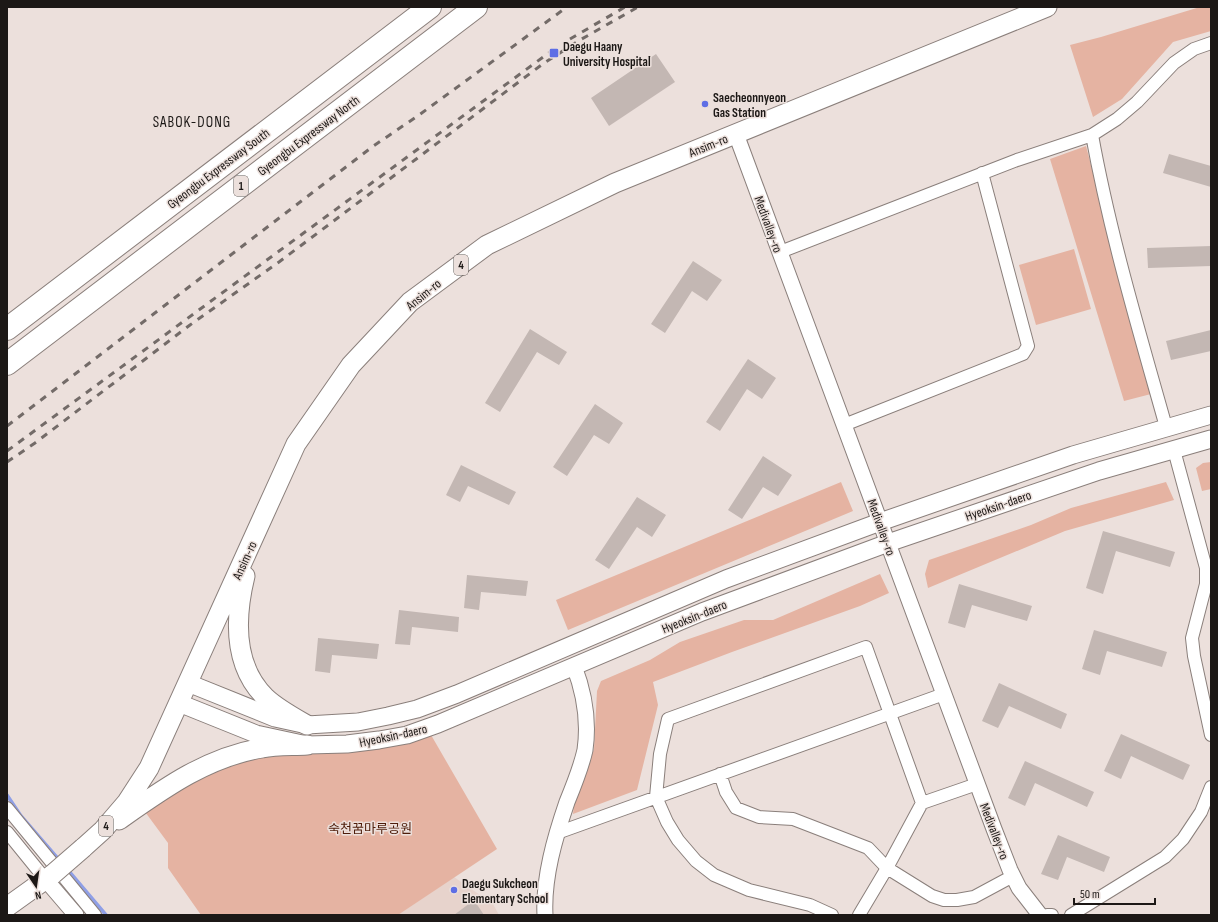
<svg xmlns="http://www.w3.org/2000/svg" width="1218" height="922" viewBox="0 0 1218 922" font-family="'Sofia Sans Condensed','Noto Sans KR',sans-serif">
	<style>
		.built { fill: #e7d3cc }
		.green { fill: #e5b3a2 }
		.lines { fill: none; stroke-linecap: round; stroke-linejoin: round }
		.stream { stroke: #8f9fe6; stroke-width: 3.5 }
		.building { fill: #c3b7b3 }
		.minor-casing { stroke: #8a7f7b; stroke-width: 14 }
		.tertiary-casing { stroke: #8a7f7b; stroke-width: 17 }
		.secondary-casing { stroke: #8a7f7b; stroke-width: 19 }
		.primary-casing { stroke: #8a7f7b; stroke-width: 21 }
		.motorway-casing { stroke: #8a7f7b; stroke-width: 24 }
		.minor { stroke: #fff; stroke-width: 12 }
		.tertiary { stroke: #fff; stroke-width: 15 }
		.secondary { stroke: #fff; stroke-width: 17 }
		.primary { stroke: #fff; stroke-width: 19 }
		.motorway { stroke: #fff; stroke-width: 22 }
		.rail { stroke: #736b68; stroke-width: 3; stroke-dasharray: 7 7; stroke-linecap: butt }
		.primary-bridge-casing { stroke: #8a7f7b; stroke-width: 21; stroke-linecap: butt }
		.primary-bridge { stroke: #fff; stroke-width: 19 }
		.poi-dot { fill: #5e6ee5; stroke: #ece0dc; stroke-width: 1.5 }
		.labels { text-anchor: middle; stroke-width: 3; stroke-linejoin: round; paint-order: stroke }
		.shield { fill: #ece0dc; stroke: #5a5451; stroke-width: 1 }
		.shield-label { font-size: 12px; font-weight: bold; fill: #1c1816 }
		.poi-label { font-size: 13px; font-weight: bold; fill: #1c1816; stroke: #ece0dc; text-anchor: start }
		.street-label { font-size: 13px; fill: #1c1816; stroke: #ece0dc }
		.park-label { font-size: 13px; fill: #4e1c09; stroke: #ece0dc }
		.quarter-label { font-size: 15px; letter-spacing: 1px; fill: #1c1816; stroke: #ece0dc }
	</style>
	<rect width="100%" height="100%" fill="#ece0dc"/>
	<!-- built -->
	<path class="built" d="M454 877 493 904 499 915H398Z"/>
	<!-- green -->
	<path class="green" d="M1200 7H1211V31L1173 42 1122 99 1093 117 1070 45 1101 37Z
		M1086 146 1151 394 1124 401 1050 159Z
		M1074 249 1091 309 1036 325 1019 265Z
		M1211 462V489L1202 491 1196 468 1203 463Z
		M841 482 853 511 568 630 556 600Z
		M1166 482 1174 500 1065 531 928 588 925 574 929 560 1031 525 1071 508Z
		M880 574 889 593 860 606 732 652 653 682 658 705 637 790 573 814 574 805 594 749 597 691 601 681 650 660 680 642 744 620H773Z
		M427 728 497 849 398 915H201L168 868V843L140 805 227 756Z"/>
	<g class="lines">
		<!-- stream -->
		<path class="stream" d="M7 795 21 816 60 861
			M67 869 106 915"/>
	</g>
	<!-- building -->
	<path class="building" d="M656 54 675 82 609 126 591 98Z
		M1169 154 1211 166V187L1163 173Z
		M1211 246V266L1148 268 1147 248Z
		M693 261 722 280 707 301 692 291 665 333 651 324Z
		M530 329 567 352 559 365 537 352 500 412 485 403Z
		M1211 330V351L1171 360 1166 341Z
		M748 359 776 378 762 399 747 389 720 431 706 422Z
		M595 404 623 423 609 444 594 435 567 476 553 467Z
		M763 456 792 475 778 496 763 487 742 519 728 510Z
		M461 465 516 492 509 505 468 486 460 502 446 495Z
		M637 497 666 515 652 537 637 527 609 569 595 560Z
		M1103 531 1175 552 1170 567 1116 551 1103 594 1086 588Z
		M467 575 528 581 526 596 481 592 479 610 464 608Z
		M959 584 1032 606 1027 621 972 605 965 628 948 623Z
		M399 610 459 617 458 632 412 627 410 645 395 644Z
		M1094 630 1167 652 1162 667 1107 651 1100 675 1082 669Z
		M318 638 379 644 377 659 332 655 330 673 315 671Z
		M999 683 1067 714 1061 729 1009 706 998 728 982 721Z
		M1121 734 1190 765 1183 780 1131 756 1121 779 1104 771Z
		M1025 761 1094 792 1087 807 1035 783 1025 806 1008 798Z
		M1058 835 1110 857 1104 872 1067 857 1058 880 1041 874Z
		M474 900 484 915H454Z"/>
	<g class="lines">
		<defs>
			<path id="minor" d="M1092 135C1110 234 1139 331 1166 427
				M780 252 1017 160 1092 135 1117 119 1137 102 1174 63 1194 49 1211 43
				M844 425 1023 354 1028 346 982 173
				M1174 450 1206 568V584L1192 638 1194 656 1211 735
				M720 774 726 792 736 808 759 817 793 819 868 848 887 868 932 896 944 900H957L974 897 1013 876
				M7 808 95 915
				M7 832 46 880
				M557 833 944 694
				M832 915 810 905 749 890 714 875 696 861 678 840 667 822 656 797 660 754 668 719 866 647 922 803
				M859 915 887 868 922 803 977 784
				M1047 915H1052
				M1071 915 1165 857 1183 839 1201 812 1211 787"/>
			<path id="tertiary" d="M736 134 994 829 1010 870 1019 888 1040 915
				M46 880 76 915
				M545 915C543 878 555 837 567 802 574 785 581 768 585 750 589 722 584 692 574 666"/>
			<path id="secondary" d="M188 683 275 718 307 725 358 722 388 716 417 709 457 694 726 579 880 522 1073 455 1211 415
				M179 703 256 734 307 745 347 744 379 740 407 735 438 724 702 612 888 543 1099 471 1211 439"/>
			<path id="primary" d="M245 576C235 617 233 666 266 698 278 709 293 717 307 725
				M119 820C163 789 207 757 262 748 276 745 293 746 307 745
				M83 848 103 830 127 802 149 768 296 444 351 365 410 302 487 245 615 183 1047 7
				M7 907 53 874"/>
			<path id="motorway" d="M7 329 430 7
				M7 364 476 7"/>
		</defs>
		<!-- minor casing -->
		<use href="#minor" class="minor-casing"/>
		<!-- tertiary casing -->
		<use href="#tertiary" class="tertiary-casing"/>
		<!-- secondary casing -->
		<use href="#secondary" class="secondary-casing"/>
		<!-- primary casing -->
		<use href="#primary" class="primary-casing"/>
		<!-- motorway casing -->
		<use href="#motorway" class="motorway-casing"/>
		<!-- minor -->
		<use href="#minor" class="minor"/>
		<!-- tertiary -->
		<use href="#tertiary" class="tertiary"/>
		<!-- secondary -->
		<use href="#secondary" class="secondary"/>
		<!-- primary -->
		<use href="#primary" class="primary"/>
		<!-- motorway -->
		<use href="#motorway" class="motorway"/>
		<!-- rail -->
		<path class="rail" d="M570 39 625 7
			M7 426 372 147 419 115 567 7
			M7 451 550 52
			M7 462 35 443 190 325 279 262 544 63 580 40 638 7"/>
		<defs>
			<path id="primary-bridge" d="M53 874 83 848"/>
		</defs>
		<!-- primary-bridge casing -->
		<use href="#primary-bridge" class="primary-bridge-casing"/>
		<!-- primary-bridge -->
		<use href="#primary-bridge" class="primary-bridge"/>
	</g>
	<!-- markers -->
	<g class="poi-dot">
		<rect x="549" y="48" width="10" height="10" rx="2"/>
		<circle cx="705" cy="104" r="4"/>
		<circle cx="454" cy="890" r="4"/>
	</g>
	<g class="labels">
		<!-- shield labels -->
		<g class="shield">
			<rect x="234" y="176" width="14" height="20" rx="3"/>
			<rect x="454" y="255" width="14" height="20" rx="3"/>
			<rect x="99" y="816" width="14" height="20" rx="3"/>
		</g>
		<g class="shield-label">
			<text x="241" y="190">1</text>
			<text x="461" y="269">4</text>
			<text x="106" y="830">4</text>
		</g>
		<!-- poi labels -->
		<g class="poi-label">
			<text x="563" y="51">Daegu Haany<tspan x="563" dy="15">University Hospital</tspan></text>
			<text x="713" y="102">Saecheonnyeon<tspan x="713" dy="15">Gas Station</tspan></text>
			<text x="462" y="888">Daegu Sukcheon<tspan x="462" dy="15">Elementary School</tspan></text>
		</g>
		<!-- street labels -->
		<g class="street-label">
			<text transform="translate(308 135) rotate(-37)" y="5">Gyeongbu Expressway North</text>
			<text transform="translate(708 145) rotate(-22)" y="5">Ansim-ro</text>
			<text transform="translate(218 168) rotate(-37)" y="5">Gyeongbu Expressway South</text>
			<text transform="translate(769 224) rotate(70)" y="5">Medivalley-ro</text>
			<text transform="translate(423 294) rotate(-39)" y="5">Ansim-ro</text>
			<text transform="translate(998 505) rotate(-19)" y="5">Hyeoksin-daero</text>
			<text transform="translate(882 527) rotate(70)" y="5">Medivalley-ro</text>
			<text transform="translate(244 560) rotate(-65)" y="5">Ansim-ro</text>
			<text transform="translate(694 616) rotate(-22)" y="5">Hyeoksin-daero</text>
			<text transform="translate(393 735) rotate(-12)" y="5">Hyeoksin-daero</text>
			<text transform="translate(995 831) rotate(69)" y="5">Medivalley-ro</text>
		</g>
		<!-- park labels -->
		<g class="park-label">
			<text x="370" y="833">숙천꿈마루공원</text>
		</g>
		<!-- quarter labels -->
		<g class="quarter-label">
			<text x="192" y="127">SABOK-DONG</text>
		</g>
	</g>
	<!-- border -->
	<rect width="1218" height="922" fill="none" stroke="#1c1816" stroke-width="16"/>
	<!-- north arrow -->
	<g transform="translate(36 886) rotate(167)" stroke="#ece0dc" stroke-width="3" paint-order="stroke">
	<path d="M0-3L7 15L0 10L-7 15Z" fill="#1c1816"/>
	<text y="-6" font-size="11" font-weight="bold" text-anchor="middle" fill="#1c1816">N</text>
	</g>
	<!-- scale -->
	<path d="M1074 898v6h81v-6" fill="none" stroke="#1c1816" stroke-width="2"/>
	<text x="1080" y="898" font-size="12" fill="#1c1816" stroke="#ece0dc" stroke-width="3" paint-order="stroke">50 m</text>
</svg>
